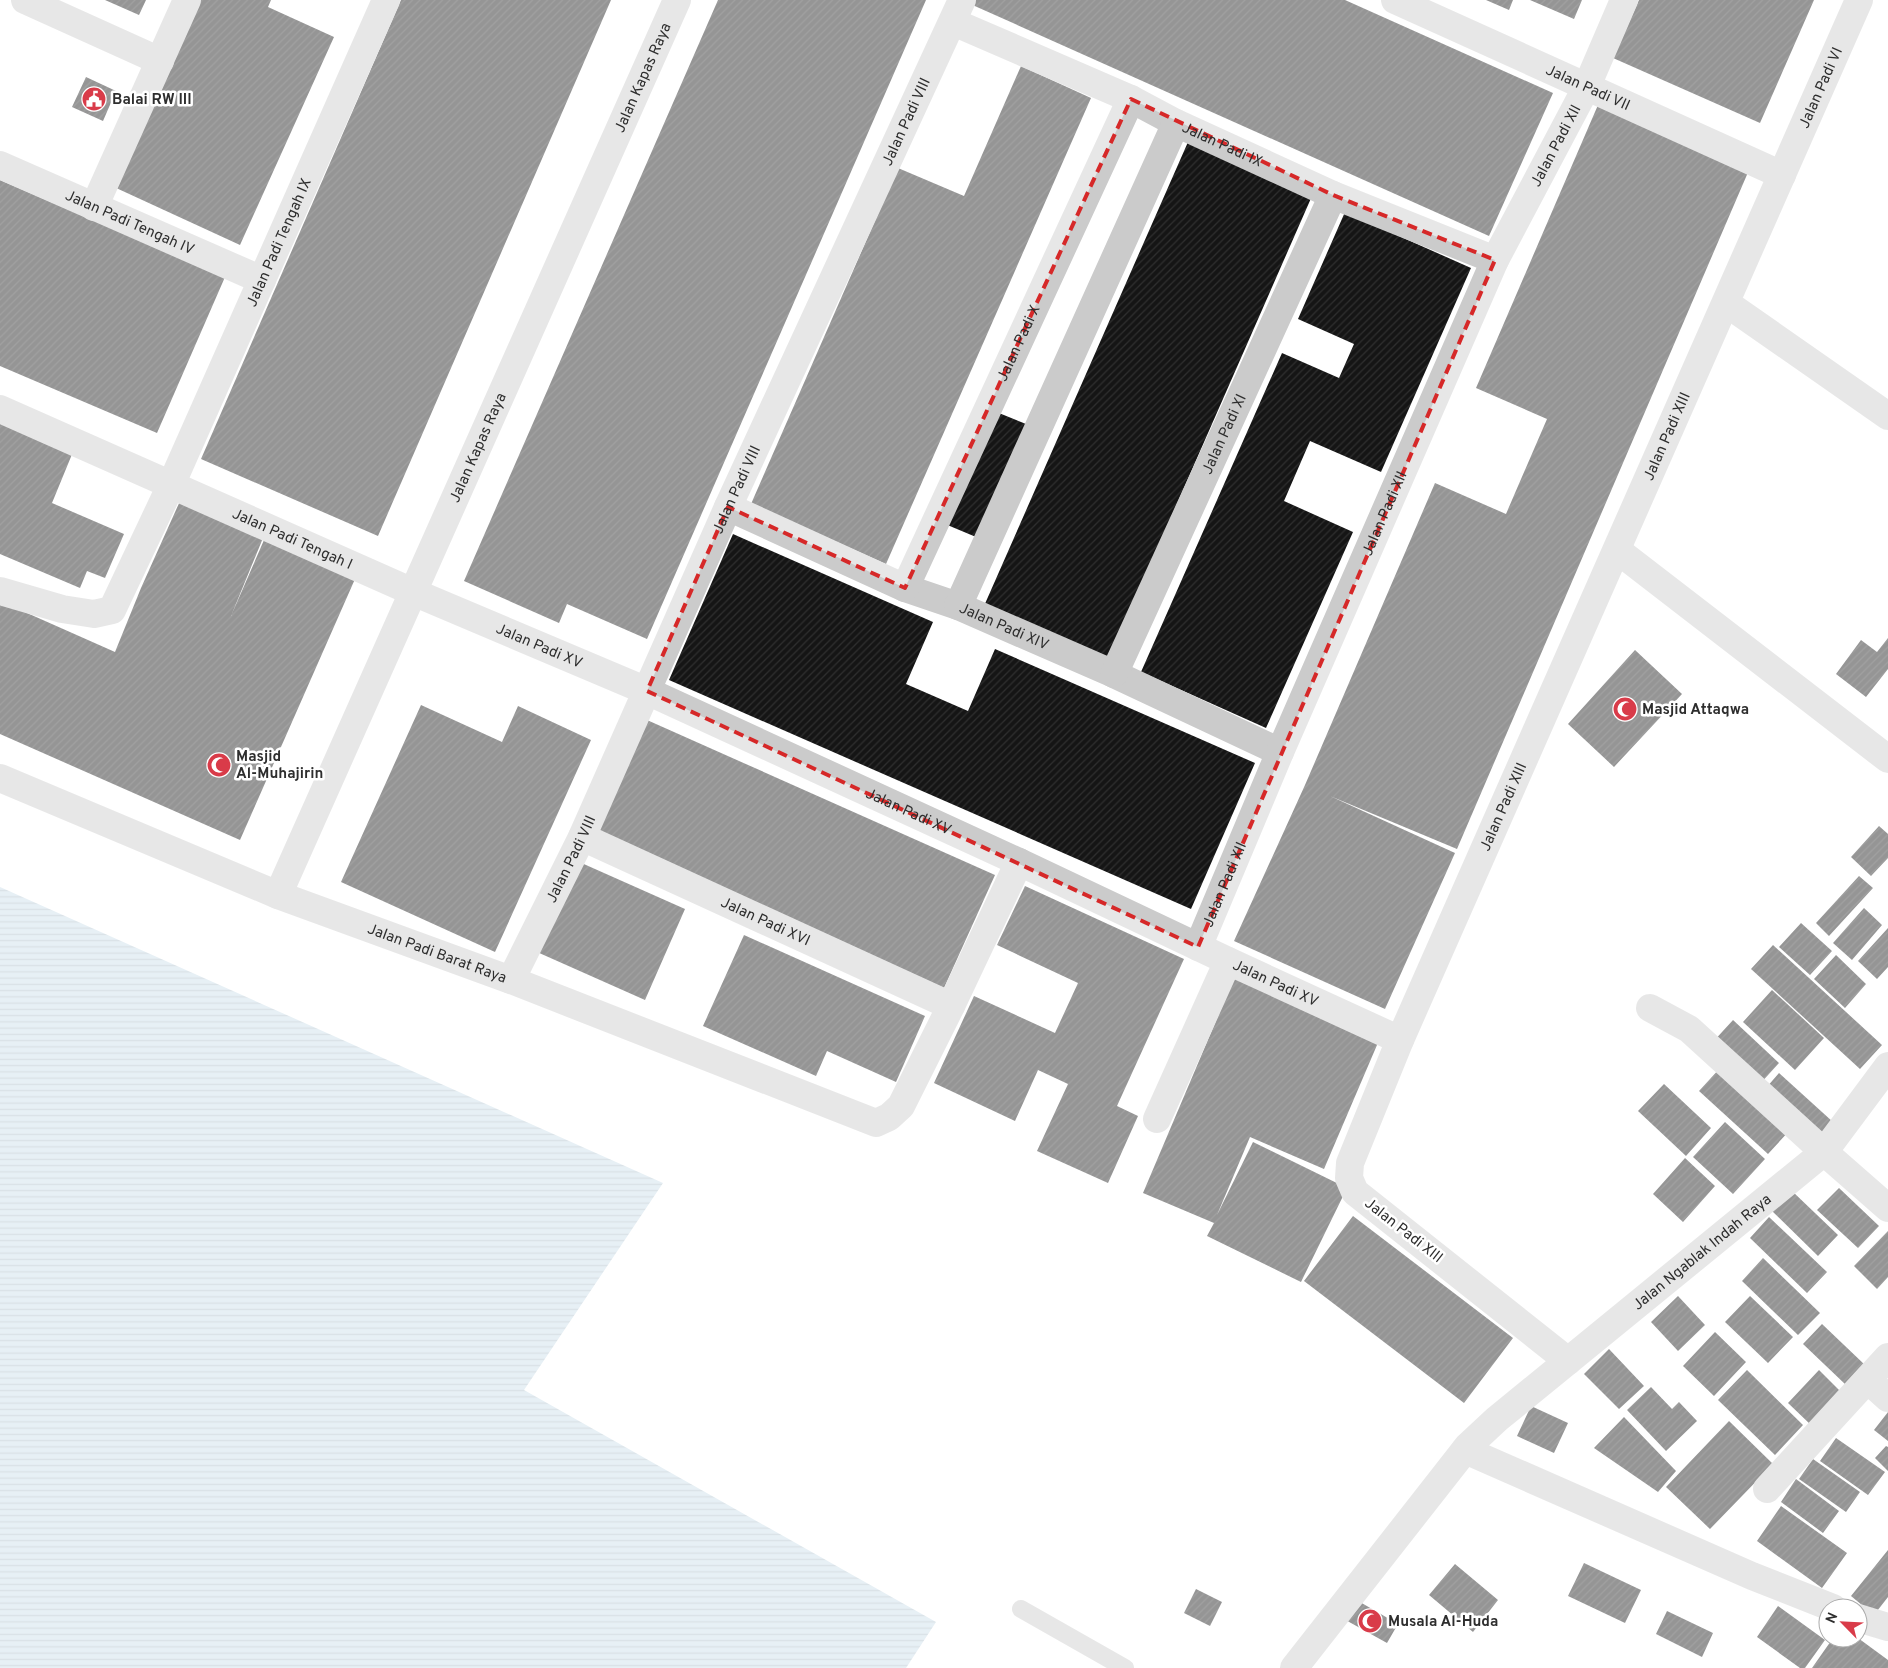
<svg xmlns="http://www.w3.org/2000/svg" width="1888" height="1668" viewBox="0 0 1888 1668" font-family="Overpass,sans-serif">
	<style>
		.water { fill: url(#water-rules) }
		.building { fill: url(#building-hatch) }
		.lines { fill: none; stroke-linecap: round; stroke-linejoin: round }
		.lane { stroke: #cbcbcb; stroke-width: 18 }
		.street { stroke: #cbcbcb; stroke-width: 28 }
		.marked { fill: none; stroke: #d62828; stroke-width: 4; stroke-dasharray: 10 6; stroke-linejoin: round }
		.labels { text-anchor: middle; stroke-width: 5; stroke-linejoin: round; paint-order: stroke }
		.street-label { font-size: 15px; fill: #2e2e2e; stroke: #fff }
		.poi-label { font-size: 15px; font-weight: bold; fill: #2e2e2e; stroke: #fff; text-anchor: start }
	</style>
	<defs>
		<pattern id="water-rules" width="6" height="5" patternUnits="userSpaceOnUse" patternTransform="scale(1.25)"><rect width="6" height="5" fill="#c9dde9"/><path d="M0 2.5h6" fill="none" stroke="#adbec8"/></pattern>
		<pattern id="building-hatch" width="6" height="6" patternUnits="userSpaceOnUse" patternTransform="scale(1.25)"><rect width="6" height="6" fill="#151515"/><path d="M-1 1l2-2M0 6l6-6M5 7l2-2" fill="none" stroke="#2f2f2f"/></pattern>
	</defs>
	<rect width="100%" height="100%" fill="#fff"/>
	<!-- water -->
	<path class="water" d="M0 887 663 1183 524 1390 936 1622 906 1668H0Z"/>
	<!-- building -->
	<path class="building" d="M105 0H146L139 15Z
		M200 0H271L268 7 334 37 240 245 114 187Z
		M401 0H611L378 536 201 459Z
		M718 0H926L647 639 567 604 559 623 464 581Z
		M970 0H1345L1553 93 1489 236 968 3Z
		M1486 0H1513L1509 10Z
		M1530 0H1582L1574 19Z
		M1639 0H1814L1760 123 1613 58Z
		M1021 66 1091 98 886 564 751 504 898 168 964 196Z
		M86 77 116 91 103 121 72 107Z
		M1598 105 1749 170 1457 849 1330 796 1455 853 1385 1009 1234 941 1305 785 1435 483 1506 514 1515 493 1547 419 1476 388Z
		M1188 142 1312 196 1108 661 984 606Z
		M0 180 225 277 157 433 0 366Z
		M1345 212 1471 268 1381 472 1310 441 1284 501 1353 532 1266 728 1141 672 1282 353 1339 378 1354 344 1298 319Z
		M994 411 1026 424 976 537 945 524Z
		M0 415 75 447 52 503 124 534 105 578 87 571 80 588 0 554Z
		M180 501 263 538 231 616 264 540 355 579 240 840 0 734V601L115 652 141 588Z
		M733 534 933 622 906 684 968 711 995 649 1255 763 1191 909 669 680Z
		M1888 638V669L1866 697 1836 674 1861 640 1877 652Z
		M1635 650 1682 694 1614 767 1568 724Z
		M421 705 502 742 518 706 591 740 495 952 341 882Z
		M647 720 995 875 944 988 597 832Z
		M1879 826 1888 834V858L1871 876 1851 857Z
		M577 861 685 909 645 1000 537 952Z
		M1859 876 1873 888 1829 936 1816 923Z
		M1025 886 1184 959 1117 1106 1138 1116 1108 1183 1037 1151 1068 1084 1038 1070 1015 1121 934 1083 974 996 1055 1033 1078 983 997 945Z
		M1864 908 1882 925 1852 960 1833 943Z
		M1801 923 1832 951 1810 975 1779 947Z
		M1888 928V967L1877 979 1858 961Z
		M744 935 925 1016 896 1082 827 1051 816 1076 703 1026Z
		M1773 945 1882 1045 1860 1069 1751 969Z
		M1836 955 1866 984 1845 1008 1814 979Z
		M1235 976 1380 1038 1324 1169 1250 1137 1217 1215 1253 1142 1347 1188 1301 1282 1207 1236 1214 1223 1143 1193Z
		M1772 990 1824 1038 1795 1070 1743 1022Z
		M1733 1020 1779 1063 1758 1086 1711 1044Z
		M1721 1067 1790 1130 1768 1154 1699 1091Z
		M1779 1073 1833 1122 1820 1137 1766 1088Z
		M1664 1084 1711 1128 1686 1156 1638 1111Z
		M1725 1122 1765 1159 1733 1194 1693 1157Z
		M1685 1158 1715 1186 1683 1222 1653 1194Z
		M1839 1188 1879 1226 1858 1248 1817 1210Z
		M1792 1191 1838 1235 1818 1256 1772 1211Z
		M1353 1216 1513 1338 1464 1403 1304 1281Z
		M1769 1217 1827 1272 1807 1293 1750 1238Z
		M1888 1231V1277L1877 1289 1854 1266Z
		M1763 1258 1820 1313 1798 1335 1742 1281Z
		M1678 1296 1705 1325 1678 1351 1651 1322Z
		M1750 1296 1793 1337 1768 1363 1725 1322Z
		M1822 1324 1865 1365 1846 1385 1803 1344Z
		M1715 1332 1746 1362 1714 1396 1683 1366Z
		M1609 1349 1644 1386 1619 1409 1584 1374Z
		M1747 1370 1803 1425 1775 1455 1718 1400Z
		M1819 1370 1842 1393 1811 1425 1788 1403Z
		M1651 1387 1672 1409 1679 1402 1697 1421 1666 1451 1627 1410Z
		M1531 1406 1568 1423 1554 1453 1517 1436Z
		M1888 1412V1441L1874 1430Z
		M1624 1417 1676 1471 1658 1492 1594 1448Z
		M1729 1421 1773 1464 1710 1529 1666 1487Z
		M1836 1438 1885 1472 1868 1495 1820 1461Z
		M1886 1446 1888 1447V1471L1875 1458Z
		M1813 1459 1860 1492 1846 1512 1799 1479Z
		M1796 1479 1839 1511 1823 1533 1781 1502Z
		M1781 1506 1847 1553 1822 1588 1757 1541Z
		M1888 1550V1597L1874 1615 1851 1596Z
		M1584 1563 1641 1590 1625 1623 1568 1596Z
		M1455 1564 1498 1600 1473 1632 1429 1595Z
		M1196 1589 1222 1602 1210 1626 1184 1613Z
		M1353 1598 1398 1624 1387 1643 1342 1618Z
		M1778 1606 1825 1640 1805 1668H1800L1757 1637Z
		M1667 1611 1713 1633 1702 1657 1656 1634Z
		M1833 1638H1858L1888 1660V1668H1812Z"/>
	<g class="lines">
		<!-- lane -->
		<path class="lane" d="M1021 1609 1125 1668"/>
		<!-- street -->
		<g class="street">
			<path d="M25 0 160 61"/>
			<path id="s1" d="M1395 0 1782 175"/>
			<path id="s2" d="M953 22 1131 99 1176 123 1333 195 1495 260"/>
			<path id="s3" d="M0 165 262 280"/>
			<path d="M94 207 187 0"/>
			<path d="M1726 303 1888 416"/>
			<path id="s4" d="M0 409 413 592 647 691 1019 862 1228 961 1400 1040"/>
			<path id="s5" d="M728 507 905 588 958 606 1114 674 1280 752"/>
			<path d="M1617 550 1888 759"/>
			<path id="s6" d="M905 588 1131 99"/>
			<path id="s7" d="M0 591 62 609 94 614 112 610 171 485 386 0"/>
			<path d="M958 606 1176 123"/>
			<path id="s8" d="M1114 674 1333 195"/>
			<path id="s9" d="M0 778 278 895 511 980 876 1123 889 1117 901 1106 951 1006 1019 862"/>
			<path id="s10" d="M582 837 951 1006"/>
			<path id="s11" d="M278 895 677 0"/>
			<path id="s12" d="M1198 947 1280 752 1495 260 1587 86 1624 0"/>
			<path id="s13" d="M511 980 582 837 728 507 962 0"/>
			<path d="M1650 1008 1689 1029 1824 1152 1888 1208"/>
			<path d="M1157 1119 1228 961"/>
			<path id="s14" d="M1568 1361 1355 1192 1349 1178 1350 1163 1400 1040 1859 0"/>
			<path d="M1868 1380 1888 1398"/>
			<path d="M1465 1450 1752 1576 1833 1608"/>
			<path d="M1767 1489 1888 1357"/>
			<path d="M1858 1618 1888 1627"/>
			<path id="s15" d="M1294 1668 1468 1446 1497 1419 1824 1152 1888 1066"/>
		</g>
	</g>
	<!-- marked area -->
	<path d="M0 0H1888V1668H0ZM1131 99 1333 195 1495 260 1198 947 647 691 728 507 905 588Z" fill="#fff" fill-opacity=".55" fill-rule="evenodd"/>
	<path class="marked" d="M1131 99 1333 195 1495 260 1198 947 647 691 728 507 905 588Z"/>
	<!-- icons -->
	<defs>
		<symbol id="civic-disc" viewBox="-11 -11 22 22"><circle r="9.5" fill="#d93b49" stroke="#fff"/><path d="M-.6-6.5H3V-4.5H.6V-3L4-1V1h2V6H-6V1h2V-1L-.6-3ZM-1.2 2.5V6h2.4V2.5Z" fill="#fff"/></symbol>
		<symbol id="mosque-disc" viewBox="-11 -11 22 22"><circle r="9.5" fill="#d93b49" stroke="#fff"/><path d="M3.5-4.9A6 6 0 1 0 3.5 4.9A5 5 0 1 1 3.5-4.9Z" fill="#fff"/></symbol>
	</defs>
	<g fill-rule="evenodd">
		<use href="#civic-disc" x="80" y="85" width="28" height="28"/>
		<use href="#mosque-disc" x="1611" y="695" width="28" height="28"/>
		<use href="#mosque-disc" x="205" y="751" width="28" height="28"/>
		<use href="#mosque-disc" x="1356" y="1607" width="28" height="28"/>
	</g>
	<g class="labels">
		<!-- street labels -->
		<g class="street-label">
			<text dy="5" stroke="none"><textPath href="#s11" startOffset="895">Jalan Kapas Raya</textPath></text>
			<text dy="5" stroke="none"><textPath href="#s1" startOffset="212">Jalan Padi VII</textPath></text>
			<text dy="5" stroke="none"><textPath href="#s14" startOffset="1476">Jalan Padi VI</textPath></text>
			<text dy="5" stroke="none"><textPath href="#s13" startOffset="945">Jalan Padi VIII</textPath></text>
			<text dy="5" stroke="none"><textPath href="#s2" startOffset="296">Jalan Padi IX</textPath></text>
			<text dy="5" stroke="none"><textPath href="#s12" startOffset="878">Jalan Padi XII</textPath></text>
			<text dy="5" stroke="none"><textPath href="#s3" startOffset="142">Jalan Padi Tengah IV</textPath></text>
			<text dy="5" stroke="none"><textPath href="#s7" startOffset="519">Jalan Padi Tengah IX</textPath></text>
			<text dy="5" stroke="none"><textPath href="#s6" startOffset="270">Jalan Padi X</textPath></text>
			<text dy="5" stroke="none"><textPath href="#s8" startOffset="264">Jalan Padi XI</textPath></text>
			<text dy="5" stroke="none"><textPath href="#s14" startOffset="1095">Jalan Padi XIII</textPath></text>
			<text dy="5" stroke="none"><textPath href="#s11" startOffset="490">Jalan Kapas Raya</textPath></text>
			<text dy="5" stroke="none"><textPath href="#s13" startOffset="540">Jalan Padi VIII</textPath></text>
			<text dy="5" stroke="none"><textPath href="#s12" startOffset="472">Jalan Padi XII</textPath></text>
			<text dy="5" stroke="none"><textPath href="#s4" startOffset="320">Jalan Padi Tengah I</textPath></text>
			<text dy="5" stroke="none"><textPath href="#s5" startOffset="301">Jalan Padi XIV</textPath></text>
			<text dy="5" stroke="none"><textPath href="#s4" startOffset="589">Jalan Padi XV</textPath></text>
			<text dy="5" stroke="none"><textPath href="#s14" startOffset="690">Jalan Padi XIII</textPath></text>
			<text dy="5" stroke="none"><textPath href="#s4" startOffset="994">Jalan Padi XV</textPath></text>
			<text dy="5" stroke="none"><textPath href="#s13" startOffset="135">Jalan Padi VIII</textPath></text>
			<text dy="5" stroke="none"><textPath href="#s12" startOffset="68">Jalan Padi XII</textPath></text>
			<text dy="5" stroke="none"><textPath href="#s10" startOffset="202">Jalan Padi XVI</textPath></text>
			<text dy="5" stroke="none"><textPath href="#s9" startOffset="471">Jalan Padi Barat Raya</textPath></text>
			<text dy="5" stroke="none"><textPath href="#s4" startOffset="1399">Jalan Padi XV</textPath></text>
			<text transform="translate(1404 1230) rotate(38)" y="5">Jalan Padi XIII</text>
			<text dy="5" stroke="none"><textPath href="#s15" startOffset="586">Jalan Ngablak Indah Raya</textPath></text>
		</g>
		<!-- poi labels -->
		<g class="poi-label">
			<text x="112" y="104">Balai RW III</text>
			<text x="1642" y="714">Masjid Attaqwa</text>
			<text x="236" y="761">Masjid<tspan x="236" dy="17">Al-Muhajirin</tspan></text>
			<text x="1388" y="1626">Musala Al-Huda</text>
		</g>
	</g>
	<!-- north arrow -->
	<g transform="translate(1843 1623) rotate(294)"><circle r="24" fill="#ffffff" stroke="#ababab"/>
	<path d="M0-4L9 19L0 12L-9 19Z" fill="#d93b49"/>
	<text y="-8" font-size="14" font-weight="bold" text-anchor="middle" fill="#2e2e2e">N</text>
	</g>
</svg>
